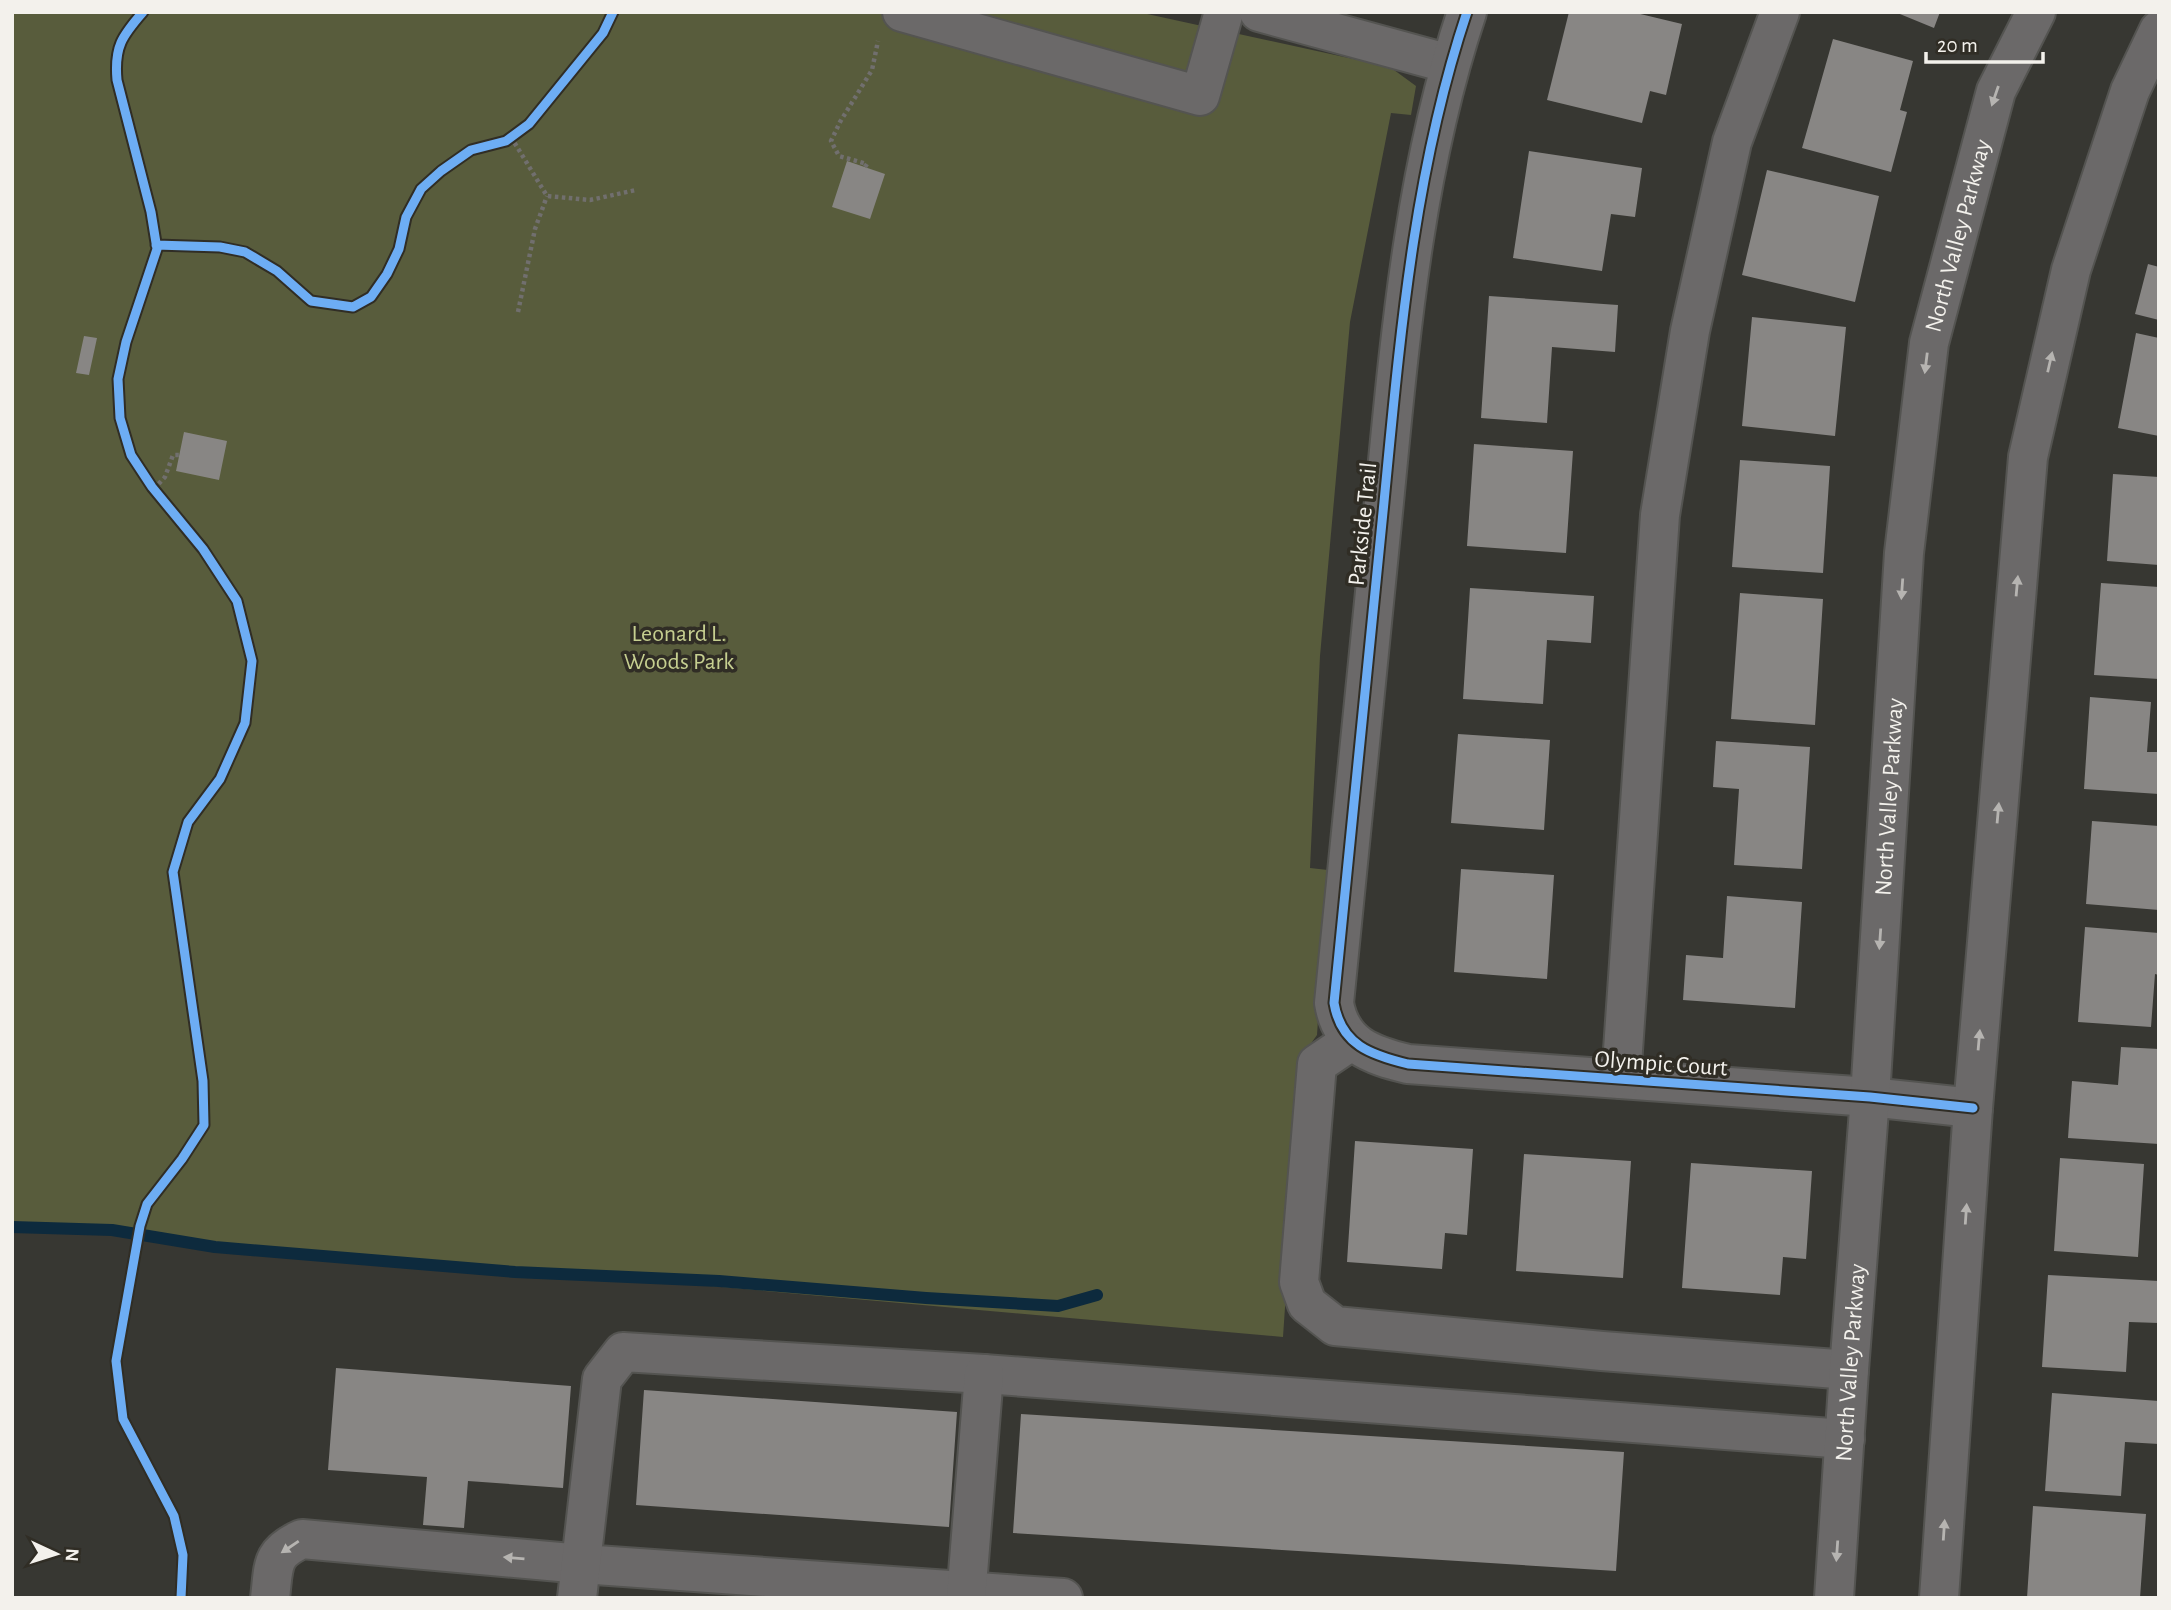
<svg xmlns="http://www.w3.org/2000/svg" width="2171" height="1610" viewBox="0 0 2171 1610" font-family="'Alegreya Sans',sans-serif">
	<style>
		.green { fill: #585c3c }
		.lines { fill: none; stroke-linecap: round; stroke-linejoin: round }
		.stream { stroke: #0d2a3d; stroke-width: 12 }
		.building { fill: #888684 }
		.minor-casing { stroke: #545451; stroke-width: 42 }
		.path { stroke: #716f6e; stroke-width: 4.5; stroke-dasharray: 3.5 3.5; stroke-linecap: butt }
		.minor { stroke: #6b6969; stroke-width: 38 }
		.cycleway-casing { stroke: #302d25; stroke-width: 13 }
		.cycleway { stroke: #6dadf4; stroke-width: 9 }
		.oneway { fill: #b6b4b1 }
		.labels { text-anchor: middle; stroke-width: 7; stroke-linejoin: round; paint-order: stroke }
		.street-label { font-size: 24px; fill: #f3f1ec; stroke: #302d25 }
		.park-label { font-size: 24px; fill: #c6cf90; stroke: #302d25 }
	</style>
	<rect width="100%" height="100%" fill="#373732"/>
	<!-- green -->
	<path class="green" d="M12 12H1138L1390 67 1416 86 1411 115 1391 113 1350 322 1320 656 1310 868 1328 870 1317 1035 1302 1056 1283 1337 12 1224Z"/>
	<g class="lines">
		<!-- stream -->
		<path class="stream" d="M12 1227 112 1230 215 1247 515 1272 719 1281 926 1298 1058 1306 1097 1295"/>
	</g>
	<!-- building -->
	<path class="building" d="M1569 12H1632L1682 24 1666 95 1650 91 1642 123 1547 100Z
		M1895 12H1940L1934 28Z
		M1833 39 1913 61 1900 110 1907 112 1891 172 1802 148Z
		M1529 151 1642 168 1635 217 1611 214 1602 271 1513 258Z
		M847 161 885 174 870 219 832 207Z
		M1767 170 1879 196 1855 302 1742 275Z
		M2148 264 2159 267V320L2135 314Z
		M1489 296 1618 305 1615 352 1552 347 1547 423 1481 418Z
		M1752 317 1846 327 1835 436 1742 426Z
		M2136 333 2159 338V436L2118 428Z
		M84 336 97 338 89 375 76 373Z
		M184 432 227 441 219 480 176 471Z
		M1474 444 1573 451 1566 553 1467 546Z
		M1740 460 1830 466 1823 573 1732 567Z
		M2113 474 2159 477V565L2107 561Z
		M2101 583 2159 587V679L2094 675Z
		M1470 588 1594 596 1591 643 1547 640 1543 704 1463 699Z
		M1740 593 1823 599 1815 725 1731 719Z
		M2090 697 2151 702 2147 752H2159V794L2084 789Z
		M1458 734 1550 740 1544 830 1451 823Z
		M1716 741 1810 747 1802 869 1734 865 1739 789 1713 787Z
		M2092 821 2159 826V910L2086 904Z
		M1461 869 1554 875 1547 979 1454 972Z
		M1727 896 1802 902 1795 1008 1683 1000 1686 955 1723 958Z
		M2085 927 2159 933V975L2155 974 2151 1027 2078 1022Z
		M2121 1047 2159 1049V1144L2068 1138 2072 1081 2118 1085Z
		M1355 1141 1473 1149 1467 1235 1445 1233 1442 1269 1347 1262Z
		M1524 1154 1631 1161 1623 1278 1516 1271Z
		M2060 1158 2144 1164 2138 1257 2054 1251Z
		M1691 1163 1812 1171 1806 1259 1783 1257 1780 1295 1682 1288Z
		M2048 1275 2159 1281V1323L2129 1322 2126 1372 2042 1367Z
		M336 1368 571 1386 563 1488 468 1481 464 1528 423 1525 427 1477 328 1470Z
		M644 1390 957 1412 949 1527 636 1505Z
		M2052 1393 2159 1401V1444L2125 1442 2121 1496 2045 1491Z
		M1021 1414 1624 1452 1616 1571 1013 1533Z
		M2033 1506 2146 1514 2140 1598H2027Z"/>
	<g class="lines">
		<defs>
			<g id="minor">
				<path d="M902 12 1200 96 1224 12"/>
				<path d="M1259 12 1450 64"/>
				<path d="M1467 12C1414 170 1400 337 1384 502 1367 669 1350 836 1334 1003 1341 1045 1371 1055 1408 1064L1870 1097 1973 1108"/>
				<path d="M1351 1041 1317 1064 1299 1282 1307 1304 1335 1326 1602 1351 1849 1370"/>
				<path d="M1621 1079 1660 515 1690 331 1732 142 1780 12"/>
				<path d="M270 1598C274 1566 270 1553 302 1539L582 1564 1063 1598"/>
				<path d="M577 1598 602 1379 623 1352 984 1374 1845 1439"/>
				<path d="M966 1598 984 1374"/>
				<path id="s1" d="M1834 1598 1849 1370 1870 1097 1904 553 1929 343 1996 91 2036 12"/>
				<path d="M1939 1598 1973 1108 2028 457 2071 270 2130 91 2159 30"/>
			</g>
		</defs>
		<!-- minor casing -->
		<use href="#minor" class="minor-casing"/>
		<!-- path -->
		<path class="path" d="M143 12C122 36 114 47 117 80L151 212 157 249 126 342 118 379 120 418 131 455 152 487 203 549 237 601 252 661 245 723 220 779 188 822 173 872 203 1081 204 1125 182 1159 147 1204 140 1226 116 1361 123 1419 174 1516 183 1555 181 1598
			M511 137 547 196 590 200 636 190
			M865 167 867 164 839 156 831 141 840 122 872 70 878 41
			M156 245 220 247 245 252 277 271 311 301 353 307 371 297 387 274 399 249 406 217 421 189 441 171 471 150 506 141 529 124 603 33 613 12
			M518 312 535 229 547 196
			M154 489 165 477 173 455H179"/>
		<!-- minor -->
		<use href="#minor" class="minor"/>
		<defs>
			<path id="cycleway" d="M143 12C122 36 114 47 117 80L151 212 157 249 126 342 118 379 120 418 131 455 152 487 203 549 237 601 252 661 245 723 220 779 188 822 173 872 203 1081 204 1125 182 1159 147 1204 140 1226 116 1361 123 1419 174 1516 183 1555 181 1598
				M1467 12C1414 170 1400 337 1384 502 1367 669 1350 836 1334 1003 1341 1045 1371 1055 1408 1064L1870 1097 1973 1108
				M156 245 220 247 245 252 277 271 311 301 353 307 371 297 387 274 399 249 406 217 421 189 441 171 471 150 506 141 529 124 603 33 613 12"/>
		</defs>
		<!-- cycleway casing -->
		<use href="#cycleway" class="cycleway-casing"/>
		<!-- cycleway -->
		<use href="#cycleway" class="cycleway"/>
	</g>
	<!-- one-way arrows -->
	<defs><path id="oneway-solid" d="M-6-.8H1V-3.2L6.5 0L1 3.2V.8H-6Z" transform="scale(1.75)"/></defs>
	<g class="oneway">
		<use href="#oneway-solid" transform="translate(1995 96) rotate(109)"/>
		<use href="#oneway-solid" transform="translate(2050 362) rotate(-77)"/>
		<use href="#oneway-solid" transform="translate(1926 363) rotate(97)"/>
		<use href="#oneway-solid" transform="translate(2017 586) rotate(-85)"/>
		<use href="#oneway-solid" transform="translate(1902 589) rotate(94)"/>
		<use href="#oneway-solid" transform="translate(1998 813) rotate(-85)"/>
		<use href="#oneway-solid" transform="translate(1880 939) rotate(94)"/>
		<use href="#oneway-solid" transform="translate(1979 1040) rotate(-85)"/>
		<use href="#oneway-solid" transform="translate(1966 1214) rotate(-86)"/>
		<use href="#oneway-solid" transform="translate(1944 1530) rotate(-86)"/>
		<use href="#oneway-solid" transform="translate(290 1547) rotate(146)"/>
		<use href="#oneway-solid" transform="translate(1837 1551) rotate(94)"/>
		<use href="#oneway-solid" transform="translate(514 1558) rotate(-175)"/>
	</g>
	<g class="labels">
		<!-- street labels -->
		<g class="street-label">
			<text dy="8" stroke="none"><textPath href="#s1" startOffset="1370">North Valley Parkway</textPath></text>
			<text transform="translate(1362 524) rotate(-84)" y="8">Parkside Trail</text>
			<text dy="8" stroke="none"><textPath href="#s1" startOffset="803">North Valley Parkway</textPath></text>
			<text transform="translate(1661 1063) rotate(4)" y="8">Olympic Court</text>
			<text dy="8" stroke="none"><textPath href="#s1" startOffset="236">North Valley Parkway</textPath></text>
		</g>
		<!-- park labels -->
		<g class="park-label">
			<text x="679" y="641">Leonard L.<tspan x="679" dy="28">Woods Park</tspan></text>
		</g>
	</g>
	<!-- border -->
	<rect width="2171" height="1610" fill="none" stroke="#f3f1ec" stroke-width="28"/>
	<!-- north arrow -->
	<g transform="translate(56 1554) rotate(94)" stroke="#302d25" stroke-width="5" paint-order="stroke">
	<path d="M0-5L12 26L0 18L-12 26Z" fill="#f3f1ec"/>
	<text y="-10" font-size="19" font-weight="bold" text-anchor="middle" fill="#f3f1ec">N</text>
	</g>
	<!-- scale -->
	<path d="M1926 52v10h117v-10" fill="none" stroke="#f3f1ec" stroke-width="3.5"/>
	<text x="1937" y="52" font-size="21" fill="#f3f1ec" stroke="#302d25" stroke-width="5" paint-order="stroke">20 m</text>
</svg>
